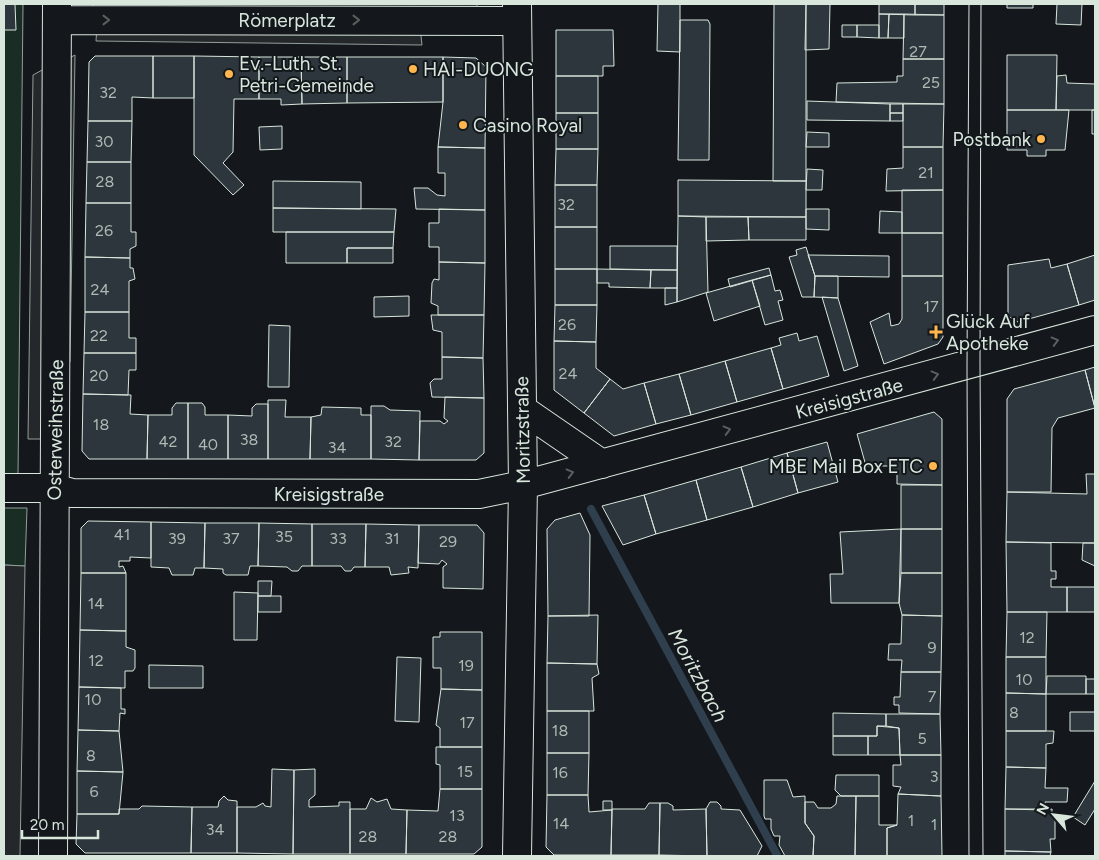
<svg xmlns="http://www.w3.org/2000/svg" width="1099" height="860" viewBox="0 0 1099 860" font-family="Figtree,sans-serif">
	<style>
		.green { fill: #1a2d24; stroke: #939e99 }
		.parking { fill: #24282b; stroke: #939e99 }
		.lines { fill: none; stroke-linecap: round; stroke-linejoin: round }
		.stream { stroke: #2f3f4d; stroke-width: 8 }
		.building { fill: #2c363c; stroke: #d8e6dc }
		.minor-casing { stroke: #d8e6dc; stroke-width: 30 }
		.minor { stroke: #14181c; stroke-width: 28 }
		.tram { stroke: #d8e6dc; stroke-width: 1 }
		.oneway { stroke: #59605f }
		.poi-dot { fill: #ffb74d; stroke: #14181c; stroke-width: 2 }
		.labels { text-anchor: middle; stroke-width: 4; stroke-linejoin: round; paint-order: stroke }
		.number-label { font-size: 16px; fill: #adbab4 }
		.street-label { font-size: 19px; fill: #d8e6dc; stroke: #14181c }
		.poi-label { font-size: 19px; fill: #d8e6dc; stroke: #14181c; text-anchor: start }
		.water-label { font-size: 20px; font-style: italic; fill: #d8e6dc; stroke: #14181c }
	</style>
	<rect width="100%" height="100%" fill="#14181c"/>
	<!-- green -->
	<path class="green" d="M4 4H23L18 475H4Z
		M4 508H27L25 566 4 565Z"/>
	<!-- parking -->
	<path class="parking" d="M93 4H477V12L92 9Z
		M97 26 420 27 422 45 96 41Z
		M75 55 70 362H61L56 65Z
		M44 69 42 439H28L33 75Z
		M4 565 25 566 20 856H4Z"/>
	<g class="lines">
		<!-- stream -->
		<path class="stream" d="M591 509 777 855"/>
	</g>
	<!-- building -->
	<path class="building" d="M4 4H15L16 30H4Z
		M658 4H680V52L657 51Z
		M774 4H806V181H773Z
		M806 4H830L829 49 805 50Z
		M879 4H915V15L879 14Z
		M915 4H944V15H915Z
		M1007 4H1033V8H1007Z
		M1057 4H1082L1081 25 1056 24Z
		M879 14H889L888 38H879Z
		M889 14H904V38H888Z
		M904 14 944 15V59H903Z
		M680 20H708L710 24 709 160H678Z
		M842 25H857V37H842Z
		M857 25H879V38L857 37Z
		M556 30H613L614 66H603V76H556Z
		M1007 55H1057L1056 110H1007Z
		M95 56H153V98L132 97V121H88L89 62Z
		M153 56H194V98H153Z
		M194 56 259 57V99H234L233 152 223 163 244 185 233 195 194 155Z
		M259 57H301L302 104 281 105V99H259Z
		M301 57H347V103L302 104Z
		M347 57H443V102L347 103Z
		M443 57 476 58 486 67 485 148 438 147 443 102Z
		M903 59H944V104L836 102 837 83 897 82V76H903Z
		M1066 75 1067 83 1095 84V110H1056L1057 76Z
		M556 76H598V113H556Z
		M807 101 890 104V121L807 120Z
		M890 104H903V113H890Z
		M903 104H944L943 147H903Z
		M1007 110H1069L1065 150H1046V156H1027V150H1007Z
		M1092 110H1095V134H1092Z
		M556 113H598V149H556Z
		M890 113H903V121H890Z
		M88 121H132L131 162H87Z
		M282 126V149L260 150 259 127Z
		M807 132 829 133V147H806Z
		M438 147 485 148V210L416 209 414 188H428L437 195 445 196V173H438Z
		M903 147H943V190L886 191 887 169 903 168Z
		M556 149H598L597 185H555Z
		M87 162H131V203H86Z
		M807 169 823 170 822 190H806Z
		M678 180 806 181V217L678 216Z
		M273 181 361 182V209L273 208Z
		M555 185H597V227H555Z
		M902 190H943V233H902Z
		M86 203H131V232H136V246L130 249V258L85 257Z
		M273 208 396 209 394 232H273Z
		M439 209 485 210V263L439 262V247H429V223H439Z
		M806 209H829V230L806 229Z
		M880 211 902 212V233H879Z
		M678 216 706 217 708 292 677 302Z
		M706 217H748L749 240 706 241Z
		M748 217H806V240H749Z
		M555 227H597V269H555Z
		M286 232H394L393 248H347V263H286Z
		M902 233H943V276H902Z
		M610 246H677V270L610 269Z
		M806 247 815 276 814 297H802L789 257 797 255 796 250Z
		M347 248H393V263H347Z
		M808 255 889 256V277L815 276Z
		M1095 255V300L1079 305 1067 264Z
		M85 257 130 258V268H133L135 279 129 281V312H85Z
		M1049 259 1051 268 1067 264 1079 305 1018 322 1008 316V265Z
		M439 262 485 263 484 315H438V306L431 303 432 283 434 279 439 280Z
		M769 268 771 275 730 287 728 279Z
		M555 269H597V305H555Z
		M597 269 651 270 650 288 609 287V283H597Z
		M651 270H677V288H650Z
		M771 275 775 291 780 290 783 300 778 301 783 320 765 325 752 280Z
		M815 276H838V298L814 297Z
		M902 276H943V337L938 344 884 364 870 322 889 313 891 326 899 324 902 319Z
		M752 280 760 306 714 321 706 293Z
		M665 288H677V302L665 305Z
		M409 296V316L374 317V297Z
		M822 297 838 298 858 366 844 371Z
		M555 305H597L596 342 554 341Z
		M85 312H129V338H136V353H84Z
		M431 315H484L483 358 442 357V332L433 330Z
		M269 325 290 326 289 387H268Z
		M797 333 799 341 817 336 829 376 783 389 771 348 781 345 779 338Z
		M554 341 596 342V368L610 379 584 413 554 390Z
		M771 348 783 389 737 402 725 361Z
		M84 353H136V370H129L128 395 83 394Z
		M442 357 483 358 484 398 432 397 430 383 434 379H442Z
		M725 361 737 402 691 415 679 374Z
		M1095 367V408L1085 370Z
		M1085 370 1095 408 1058 418 1052 428 1051 492H1007V399L1014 389Z
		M679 374 691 415 656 424 644 383Z
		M610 379 623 389 644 383 656 424 614 436 584 413Z
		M83 394 131 395 130 414 148 415 147 459H89L82 451Z
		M445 397 484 398V453L476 460H419L420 421H440L444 424 448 421 444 418Z
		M268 400H286L285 417H311L310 459H268Z
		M176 403H188V459H147L148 415H172V408Z
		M188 403H202L205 407V415H228V459H188Z
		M256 404H268V459H228V415L252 416V408Z
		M371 406H384L390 410 420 411 419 460 371 459Z
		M322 407 361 408V415H371V459H310L311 417 321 415Z
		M934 412 942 419V485L897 484V472H890V466H866L857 434Z
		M827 442 838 482 798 493 787 453Z
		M787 453 798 493 753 507 741 467Z
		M741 467 753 507 707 520 696 480Z
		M1086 474H1095V543L1006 542 1007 492 1087 494Z
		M696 480 707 520 656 534 644 495Z
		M901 485H942V529H901Z
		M644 495 656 534 623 545 602 506Z
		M580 513 590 535 589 616H548L547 529 555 520Z
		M88 521 151 522V558L130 557V561H119V567L123 566 126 573H81V528Z
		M151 522 205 523 204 568H195L193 575H172L169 568 151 567Z
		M205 523H259L258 566H250L248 575H226L223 573V569L204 568Z
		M259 523 312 524V566H302L298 571H292L287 567 258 566Z
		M312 524H366L365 567H354L351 571H345L341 566H312Z
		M366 524 419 525 418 568 408 567 409 573 391 575 389 567H365Z
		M419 525H477L484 533 483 589 443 588V567L447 564 442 560 439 564 418 563Z
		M901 529H942V573H901Z
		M901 529 899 603H831L830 574H843L840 532Z
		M1006 542 1051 543V571H1056V579H1051V587H1067V612H1007Z
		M1083 543H1095V566L1082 560Z
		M81 573H126V631L80 630Z
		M901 573H942V616L902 615 899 603Z
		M258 581H272L271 596H258Z
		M1067 587H1095V612H1067Z
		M234 592 258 593 257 640H234Z
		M258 596H281V612H258Z
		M1007 612H1047L1046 657H1006Z
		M598 615 597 664 547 663 548 616Z
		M902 615 942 616 941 672H901L902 660H888L889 644H901Z
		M80 630 126 631V647L135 650V668L133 671H125V688L79 687Z
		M440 632H482V690L441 689V668H433V637H440Z
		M397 657 421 658 419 722 395 721Z
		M1006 657H1046V694L1006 693Z
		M547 663 597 664 599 674 592 678 594 711H547Z
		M149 665 203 666V688H149Z
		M901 672H941L940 714 899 713V705H894V697H900Z
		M1047 676H1086V694H1046Z
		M1086 679H1095V694H1086Z
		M79 687 121 688V709H125V714L120 713 119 731 78 730Z
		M441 689 482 690V747H440V728L436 725Z
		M1006 693 1046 694V731H1006Z
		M547 711H589V753H547Z
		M1070 712H1095V731H1070Z
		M833 713 886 714V726H877V736H833Z
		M886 714H940L941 755H900L899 728 886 726Z
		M877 726 899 728 900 755H868V736H877Z
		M78 730 119 731 123 772 77 771Z
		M1006 731H1054L1053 743 1046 744V768L1006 767Z
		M833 736H868V755H833Z
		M436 747H482V789H440V765L436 764Z
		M547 753H589L588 795H547Z
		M900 755H941V796L898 794 901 787 893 786V765H901Z
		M1006 767 1046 768 1045 788H1068L1067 802H1045V810L1005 809Z
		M272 769 294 770 293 854 237 853V807H256L263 803 265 806 271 807Z
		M315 769V795L309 800V807L339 806V802H350V854H293L294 770Z
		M77 771 123 772 119 814H77Z
		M836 775H879V796H841L835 790Z
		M764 780H787L793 797 805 796V823L814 836 813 856H785L779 845 780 836H774L771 829V819H765L764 816Z
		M1095 781V809L1085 825 1073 817Z
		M440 789H482V847L474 854H406L407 810 438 811Z
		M898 794 941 796 942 856H887V828L897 825Z
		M547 795H588L589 812 612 810 611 855H554L546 847Z
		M224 796 228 800 237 801V853H191L192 807H218L219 801Z
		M837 796H856L855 856H813L814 836 805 823V802H814L818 808H831L836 804Z
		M856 796H879V825H897L887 828V856H855Z
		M371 798 377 802 387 799 391 809 407 810 406 854H350V809H366Z
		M603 801H612V810H603Z
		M710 802H717L721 806V809L740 810 762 846 757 856H707L706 809Z
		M649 803H660L659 855H611L612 809H645Z
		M660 803H668L673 806V810L706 809 707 856 659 855Z
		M142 806 192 807 191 853H85L76 844 77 814H119V809H139Z
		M1005 809H1052V813H1055V839H1050L1051 852 1005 851Z
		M1005 851 1051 852 1050 856H1005Z"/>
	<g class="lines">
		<defs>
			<path id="minor" d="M57 20 517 21
				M522 409 602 464
				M4 488H54L72 493 479 494 523 485 1095 330
				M53 856 57 4
				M517 856 523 485 517 4"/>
		</defs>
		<!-- minor casing -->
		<use href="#minor" class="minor-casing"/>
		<!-- minor -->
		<use href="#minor" class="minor"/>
		<!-- tram -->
		<path class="tram" d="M981 4 980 362 983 856
			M969 856 967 366 969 4"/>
	</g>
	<!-- one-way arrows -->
	<defs><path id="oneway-chevron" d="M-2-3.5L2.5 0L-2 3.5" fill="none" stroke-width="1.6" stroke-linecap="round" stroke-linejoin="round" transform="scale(1.25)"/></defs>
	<g class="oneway">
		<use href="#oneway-chevron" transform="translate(106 20)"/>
		<use href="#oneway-chevron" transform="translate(356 20)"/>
		<use href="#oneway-chevron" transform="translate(1055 341) rotate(-15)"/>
		<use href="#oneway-chevron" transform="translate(935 375) rotate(-15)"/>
		<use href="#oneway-chevron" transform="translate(727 430) rotate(-15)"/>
		<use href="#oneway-chevron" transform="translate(570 473) rotate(-15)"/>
	</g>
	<!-- markers -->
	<g class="poi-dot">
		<circle cx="413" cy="69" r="5"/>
		<circle cx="229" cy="74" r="5"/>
		<circle cx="463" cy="125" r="5"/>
		<circle cx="1041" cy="139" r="5"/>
		<path d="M933.5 324.5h5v5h5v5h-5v5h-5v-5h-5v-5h5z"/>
		<circle cx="933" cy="466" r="5"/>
	</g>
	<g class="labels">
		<!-- number labels -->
		<g class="number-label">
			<text x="918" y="57">27</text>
			<text x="931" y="88">25</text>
			<text x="108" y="98">32</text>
			<text x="104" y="147">30</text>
			<text x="926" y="178">21</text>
			<text x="105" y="187">28</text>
			<text x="566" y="210">32</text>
			<text x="104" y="236">26</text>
			<text x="100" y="295">24</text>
			<text x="931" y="312">17</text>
			<text x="567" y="330">26</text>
			<text x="99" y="341">22</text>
			<text x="568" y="379">24</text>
			<text x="99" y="381">20</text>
			<text x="101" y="430">18</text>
			<text x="249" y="445">38</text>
			<text x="168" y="447">42</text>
			<text x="393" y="447">32</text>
			<text x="208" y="450">40</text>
			<text x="337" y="453">34</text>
			<text x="122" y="540">41</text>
			<text x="284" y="542">35</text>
			<text x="177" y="544">39</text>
			<text x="231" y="544">37</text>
			<text x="338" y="544">33</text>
			<text x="392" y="544">31</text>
			<text x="448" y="547">29</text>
			<text x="96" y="609">14</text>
			<text x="1027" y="643">12</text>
			<text x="932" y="653">9</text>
			<text x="96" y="666">12</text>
			<text x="466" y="671">19</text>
			<text x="1024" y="685">10</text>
			<text x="932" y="702">7</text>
			<text x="93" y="705">10</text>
			<text x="1014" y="718">8</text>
			<text x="467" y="728">17</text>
			<text x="560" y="736">18</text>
			<text x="922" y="744">5</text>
			<text x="91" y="761">8</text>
			<text x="465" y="777">15</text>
			<text x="560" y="778">16</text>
			<text x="934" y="782">3</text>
			<text x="94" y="797">6</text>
			<text x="457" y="821">13</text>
			<text x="911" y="826">1</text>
			<text x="561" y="829">14</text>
			<text x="934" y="830">1</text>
			<text x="215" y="835">34</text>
			<text x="368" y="842">28</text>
			<text x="448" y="842">28</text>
		</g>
		<!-- street labels -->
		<g class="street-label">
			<text x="287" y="27">Römerplatz</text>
			<text transform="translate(849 398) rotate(-15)" y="7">Kreisigstraße</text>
			<text transform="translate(55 430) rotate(-89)" y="7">Osterweihstraße</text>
			<text transform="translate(522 430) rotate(-91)" y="7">Moritzstraße</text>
			<text x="329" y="501">Kreisigstraße</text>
		</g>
		<!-- poi labels -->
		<g class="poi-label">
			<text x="239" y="70">Ev.-Luth. St.<tspan x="239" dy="22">Petri-Gemeinde</tspan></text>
			<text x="423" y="76">HAI-DUONG</text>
			<text x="473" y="132">Casino Royal</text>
			<text x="1031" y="146" text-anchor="end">Postbank</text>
			<text x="946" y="328">Glück Auf<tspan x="946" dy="22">Apotheke</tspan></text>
			<text x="923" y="473" text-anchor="end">MBE Mail Box ETC</text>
		</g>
		<!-- water labels -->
		<g class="water-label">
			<text transform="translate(698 675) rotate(62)" y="7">Moritzbach</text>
		</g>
	</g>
	<!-- border -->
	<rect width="1099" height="860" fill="none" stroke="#d8e6dc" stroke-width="10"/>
	<!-- north arrow -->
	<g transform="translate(1054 815) rotate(298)" stroke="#14181c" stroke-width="4" paint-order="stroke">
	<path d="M0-4L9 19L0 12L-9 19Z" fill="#d8e6dc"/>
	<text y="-8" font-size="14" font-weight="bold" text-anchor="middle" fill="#d8e6dc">N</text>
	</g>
	<!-- scale -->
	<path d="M22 830v8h76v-8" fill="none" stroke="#d8e6dc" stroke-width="2.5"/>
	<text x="30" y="830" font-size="15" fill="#d8e6dc" stroke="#14181c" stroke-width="4" paint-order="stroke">20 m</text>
</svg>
